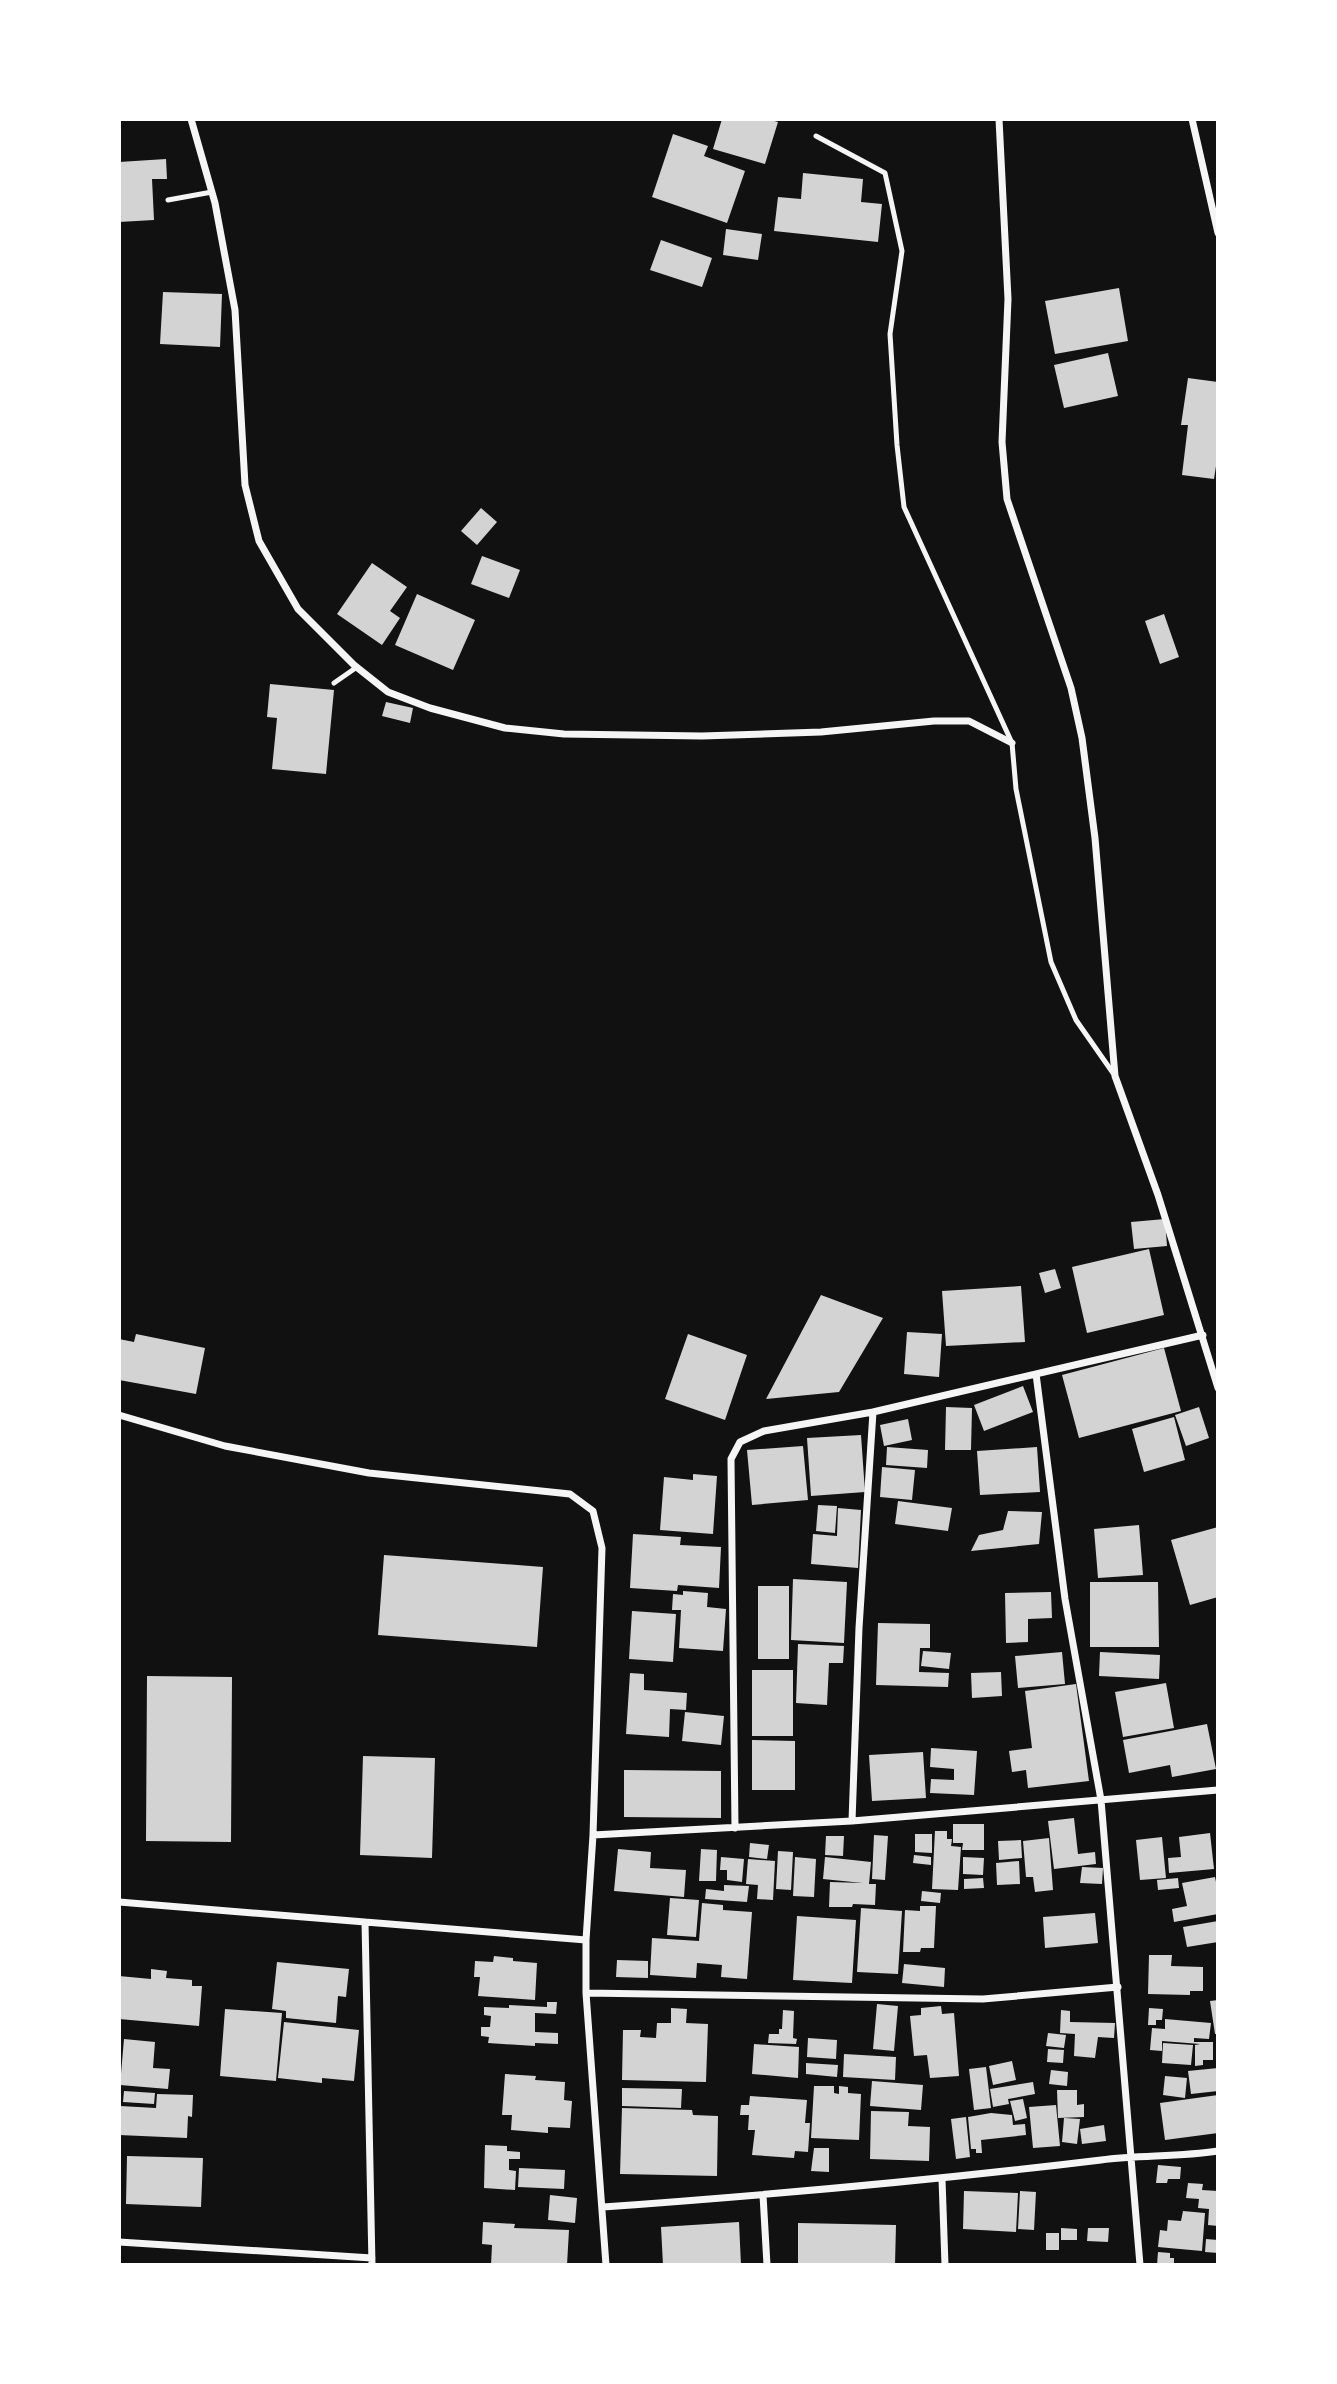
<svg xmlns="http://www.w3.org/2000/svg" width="1337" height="2384" viewBox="0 0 1337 2384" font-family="Overpass,sans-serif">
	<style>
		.building { fill: #d3d3d3 }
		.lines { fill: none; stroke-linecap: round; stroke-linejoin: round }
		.service { stroke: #f5f5f5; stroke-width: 5 }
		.minor { stroke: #f5f5f5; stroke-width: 7 }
	</style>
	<rect width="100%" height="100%" fill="#111"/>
	<!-- building -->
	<path class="building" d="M722 119H767L778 122 765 164 713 149Z
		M673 134 708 146 704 156 745 171 727 223 652 197Z
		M166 159 167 179H152L154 220 119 222V162Z
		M803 173 863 179 861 202 882 204 878 242 774 231 778 197 801 199Z
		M726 229 762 234 758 260 723 255Z
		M661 240 712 258 702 287 650 270Z
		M1119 288 1128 341 1055 354 1045 301Z
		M163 292 222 294 220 347 160 344Z
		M1108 353 1118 396 1064 408 1054 365Z
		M1188 378 1218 382V453L1214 479 1182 475 1188 425H1181Z
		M481 508 497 522 477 545 461 531Z
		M482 556 520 570 509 598 471 584Z
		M372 563 407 587 390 611 400 618 382 645 337 614Z
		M417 594 475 620 453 670 395 645Z
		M1164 614 1179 657 1160 664 1145 621Z
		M270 684 334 690 326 774 272 769 277 718 267 717Z
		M386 702 413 708 410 723 382 716Z
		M1165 1219 1167 1246 1134 1249 1131 1222Z
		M1149 1249 1164 1315 1087 1333 1072 1267Z
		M1055 1269 1061 1288 1045 1293 1039 1273Z
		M1021 1286 1025 1342 946 1346 942 1291Z
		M821 1295 883 1318 839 1392 766 1399Z
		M907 1332 942 1334 939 1377 904 1374Z
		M136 1334 205 1348 196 1394 119 1380V1339L134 1342Z
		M688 1334 747 1355 725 1420 665 1399Z
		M1164 1348 1181 1411 1079 1438 1062 1375Z
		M1023 1386 1033 1412 984 1431 974 1405Z
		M946 1407 972 1408 971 1450H945Z
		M1199 1407 1209 1438 1186 1446 1175 1415Z
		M1174 1417 1185 1460 1144 1472 1132 1429Z
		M908 1419 912 1440 884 1446 880 1425Z
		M861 1435 865 1492 811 1496 807 1438Z
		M803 1446 808 1500 752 1505 747 1450Z
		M887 1447 928 1450 927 1468 886 1465Z
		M1037 1447 1040 1492 980 1495 977 1451Z
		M882 1467 915 1470 912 1500 880 1497Z
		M693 1474 717 1476 713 1534 660 1530 664 1477 693 1480Z
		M898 1501 952 1508 948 1531 895 1524Z
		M818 1505 837 1506 835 1533 816 1531Z
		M838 1508 861 1510 858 1568 811 1564 813 1534 837 1536Z
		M1008 1511 1042 1512 1039 1544 971 1551 979 1535 1003 1530Z
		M1139 1525 1143 1575 1098 1578 1094 1529Z
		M1218 1527V1597L1190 1605 1171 1540Z
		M633 1534 681 1537 680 1545 721 1547 719 1588 678 1585 677 1591 630 1588Z
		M384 1555 543 1567 537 1647 378 1635Z
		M793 1579 847 1582 844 1643 791 1640Z
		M1090 1582H1158L1159 1647H1090Z
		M758 1586H789V1659H758Z
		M683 1591 708 1593 707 1607 726 1609 723 1651 679 1648 681 1610H672L673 1594 683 1595Z
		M1051 1592 1052 1618 1028 1619V1642L1006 1643 1005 1593Z
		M632 1611 676 1614 673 1662 629 1659Z
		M878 1623 930 1624V1648H920L919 1672 949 1673 948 1687 876 1685Z
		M798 1644 844 1646 843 1663H829L827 1705 796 1703Z
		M923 1651 951 1653 949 1669 921 1666Z
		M1062 1652 1065 1684 1018 1688 1015 1656Z
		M1100 1652 1160 1655 1159 1679 1099 1676Z
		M752 1670H793V1736H752Z
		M1001 1672 1002 1696 972 1698 971 1673Z
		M630 1673 644 1674V1690L687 1693 686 1710 670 1709 669 1737 626 1734Z
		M147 1676 232 1677 231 1842 146 1841Z
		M1166 1683 1174 1728 1123 1737 1115 1692Z
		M1076 1684 1089 1781 1028 1788 1026 1770 1012 1772 1009 1751 1032 1748 1025 1691Z
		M685 1712 724 1716 721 1745 682 1741Z
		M1207 1724 1216 1769 1172 1777 1170 1765 1129 1773 1123 1740Z
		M752 1740 795 1741V1790H752Z
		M931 1748 977 1751 974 1795 930 1793 931 1779 954 1780V1769L930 1767Z
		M923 1752 926 1798 872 1801 869 1755Z
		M363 1756 435 1758 432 1858 360 1855Z
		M624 1770 721 1771V1818L624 1817Z
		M1074 1818 1078 1854 1095 1852 1096 1864 1054 1869 1048 1821Z
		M953 1824H984V1850H962L963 1843H953Z
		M935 1831H947V1839H952L951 1846 961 1847 958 1890 932 1889Z
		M1210 1833 1214 1869 1169 1873 1168 1858 1181 1857 1179 1837Z
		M915 1834H932V1853L915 1852Z
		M874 1835 888 1836 885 1880 872 1879Z
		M826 1836H844L843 1856 825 1855Z
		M1162 1837 1166 1878 1140 1880 1136 1840Z
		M1049 1838 1053 1890 1035 1892 1033 1877H1026L1023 1841Z
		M1021 1840 1022 1858 999 1860 998 1841Z
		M750 1843 769 1845 767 1859 749 1857Z
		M618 1849 651 1852 650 1868 686 1870 684 1897 614 1891Z
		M701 1849 717 1850 716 1881H699Z
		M778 1851 793 1852 791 1890 776 1889Z
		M914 1855 931 1857V1865L913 1863Z
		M721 1857 744 1859 742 1882 727 1880V1870H720Z
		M795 1857 816 1859 814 1897 793 1896Z
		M825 1857 871 1862 869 1884H876L875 1905 853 1904 852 1907H829L830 1882 863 1883 823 1879Z
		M963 1857 984 1858 983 1875 963 1874Z
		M748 1859 775 1861 773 1900 757 1899 758 1885 746 1884Z
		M1019 1861 1020 1884 997 1885 996 1863Z
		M1082 1867 1103 1868 1102 1884 1080 1883Z
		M1215 1877 1218 1892V1914L1174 1922 1172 1909 1187 1906 1182 1883Z
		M983 1878 984 1888 964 1889V1879Z
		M1178 1878 1179 1888 1158 1890 1157 1880Z
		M724 1885 749 1886 747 1902 705 1899 706 1889 724 1891Z
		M922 1891 941 1893 940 1903 921 1901Z
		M670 1898 699 1900 696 1937 667 1935Z
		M702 1903 723 1905V1910L752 1912 747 1979 721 1977 722 1965 697 1963 696 1978 650 1975 652 1938 699 1941Z
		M920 1906H936L934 1948H921L920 1952H903L905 1910 920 1911Z
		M861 1908 902 1911 898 1974 857 1972Z
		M1095 1913 1098 1943 1045 1948 1043 1917Z
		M797 1916 856 1920 852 1983 793 1980Z
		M1218 1921V1942L1187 1947 1183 1927Z
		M1149 1955H1172L1171 1966 1203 1967V1991H1190V1995L1148 1994Z
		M494 1956 513 1958V1961L537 1963 535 2000 478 1996 480 1977H474L475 1961 493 1962Z
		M617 1960 648 1961V1978L616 1977Z
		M277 1962 349 1969 346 1997 338 1996 336 2023 286 2018V2011L272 2009Z
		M904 1964 945 1968 944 1987 902 1983Z
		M151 1969 167 1971 166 1978 192 1980V1986H202L199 2026 119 2019V1976L151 1979Z
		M1218 2000V2034H1215L1210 2001Z
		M547 2002H557L556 2014 535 2013V2032L558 2033V2044L535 2043V2046L488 2043 489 2037 481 2036V2027H490L491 2016 484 2015V2007L509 2008V2005L547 2007Z
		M877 2004 898 2006 894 2051 873 2049Z
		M941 2006 942 2014 954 2013 959 2076 930 2078 927 2055 914 2056 910 2016 921 2015V2008Z
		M671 2008 687 2009 686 2023 708 2024 706 2082 622 2080 623 2030H641L640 2037 656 2038 657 2023H671Z
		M1149 2008 1163 2009 1162 2020H1156V2025H1148Z
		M225 2009 282 2013 276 2081 220 2076Z
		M783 2010 794 2011 793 2038 797 2039 796 2044 768 2043 769 2034H779V2029H782Z
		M1061 2010 1070 2011V2022L1115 2023 1114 2038 1098 2037 1095 2058 1074 2056 1075 2034 1060 2033Z
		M1165 2019 1211 2023 1209 2039 1194 2038V2042H1213V2060H1203V2065L1195 2066V2045L1200 2044 1162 2041V2051L1150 2050 1152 2028 1165 2029Z
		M284 2022 359 2030 354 2081 322 2078V2083L278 2078Z
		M1048 2033 1066 2035 1064 2048 1046 2046Z
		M808 2038 837 2040 836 2059 807 2057Z
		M124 2039 155 2042 153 2068 170 2069 168 2089 120 2085Z
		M1163 2043 1193 2045 1191 2065 1162 2063Z
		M754 2044 799 2047 798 2078 752 2074Z
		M1048 2049 1064 2050 1063 2063 1047 2062Z
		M844 2054 896 2057 895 2080 843 2077Z
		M1012 2061 1016 2080 993 2085 989 2066Z
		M806 2063 838 2065 837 2077 806 2074Z
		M986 2067 991 2108 974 2110 969 2069Z
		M1218 2068V2091L1191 2094 1188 2071Z
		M1051 2070 1068 2072 1067 2086 1049 2084Z
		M505 2074 536 2076 535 2080 565 2082 564 2100 572 2101 570 2128 548 2127V2133L511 2130 512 2115H502Z
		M1165 2076 1187 2078 1185 2098 1163 2095Z
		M872 2081 923 2085 921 2110 870 2106Z
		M1033 2082 1035 2094 1008 2099 1009 2104 993 2107 990 2089Z
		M814 2086H834V2093L839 2094V2086L848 2087V2093L861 2094 859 2140 811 2138Z
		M622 2088 682 2089 681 2108 622 2106Z
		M1057 2090H1077V2105L1084 2104V2117L1058 2118Z
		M124 2091 155 2093 154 2104 123 2102Z
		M157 2094 193 2095 192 2117 188 2116 187 2138 119 2135 120 2106 156 2108Z
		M1218 2095V2133L1165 2140 1160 2103Z
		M750 2096 807 2100 805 2123H810L808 2152 795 2151 794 2158 752 2155 755 2130H748L749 2115H740L741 2105H749Z
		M1023 2099 1027 2118 1015 2121 1010 2101Z
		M1056 2105 1060 2146 1033 2148 1029 2107Z
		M622 2108 692 2110 693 2115 718 2116 717 2176 620 2174Z
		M871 2111 909 2112 908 2126 930 2127 929 2161 870 2159Z
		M991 2113 1012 2115 1013 2125 1025 2124 1026 2135 981 2140 982 2153H976V2149H971L968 2117Z
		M966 2117 970 2157 956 2159 951 2119Z
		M1064 2118 1080 2119 1077 2144 1062 2142Z
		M1104 2125 1106 2141 1082 2144 1080 2129Z
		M485 2145 507 2146V2151L520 2152V2159H509V2170L516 2171 515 2190 484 2188Z
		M814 2148H829V2172L811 2171Z
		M127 2156 203 2158 201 2207 126 2204Z
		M1158 2165 1181 2167 1180 2179H1168L1167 2183H1156Z
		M519 2168 565 2170 564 2189 518 2187Z
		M1188 2183 1203 2184 1202 2190 1218 2191V2226L1208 2225 1209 2209 1198 2208 1199 2199 1186 2198Z
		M964 2191 1018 2193 1016 2232 963 2229Z
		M1020 2191 1036 2192 1034 2230 1018 2229Z
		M550 2195 577 2198 575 2223 548 2220Z
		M1183 2211 1205 2213 1202 2251 1158 2247 1160 2230 1167 2231 1168 2220 1181 2221Z
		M483 2222 515 2224 514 2228 569 2230 567 2265H491L492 2245 482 2244Z
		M739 2222 741 2265H663L661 2227Z
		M798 2223 896 2225 895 2265H798Z
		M1061 2228 1077 2229V2240H1061Z
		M1088 2228H1109L1108 2242 1087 2241Z
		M1046 2233H1059V2250H1046Z
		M1206 2239 1218 2240V2253L1205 2252Z
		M1158 2252 1170 2253V2258H1174V2265H1157Z"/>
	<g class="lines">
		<!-- service -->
		<path class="service" d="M816 136 885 173 902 251 890 334 897 445 904 507 1012 743 1016 789 1051 962 1076 1020 1113 1073
			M168 200 212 192
			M334 683 357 667"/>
		<!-- minor -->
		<path class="minor" d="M191 119 215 203 235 310 245 485 259 541 298 609 354 665 388 692 430 708 505 728 564 734 702 736 821 732 934 721H969L1012 743
			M999 119 1008 299 1002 442 1007 499 1071 688 1082 738 1095 838 1115 1076 1158 1195 1218 1388
			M1192 119 1218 233
			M1036 1374 1065 1599 1101 1800 1140 2265
			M119 1415 225 1446 369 1473 570 1494 593 1511 602 1548 593 1835 586 1940V1993L606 2265
			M852 1821 859 1628 873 1412
			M735 1828 731 1459 740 1442 764 1431 873 1412 1203 1335
			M593 1835 852 1821 1218 1790
			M119 1902 586 1940
			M365 1922 372 2265
			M586 1993 983 1999 1118 1987
			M942 2179 945 2265
			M763 2195 767 2265
			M603 2207C770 2195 936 2180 1101 2160 1140 2155 1179 2157 1218 2151
			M119 2242 372 2258"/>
	</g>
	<!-- border -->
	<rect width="1337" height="2384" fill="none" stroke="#ffffff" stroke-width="242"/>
</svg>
